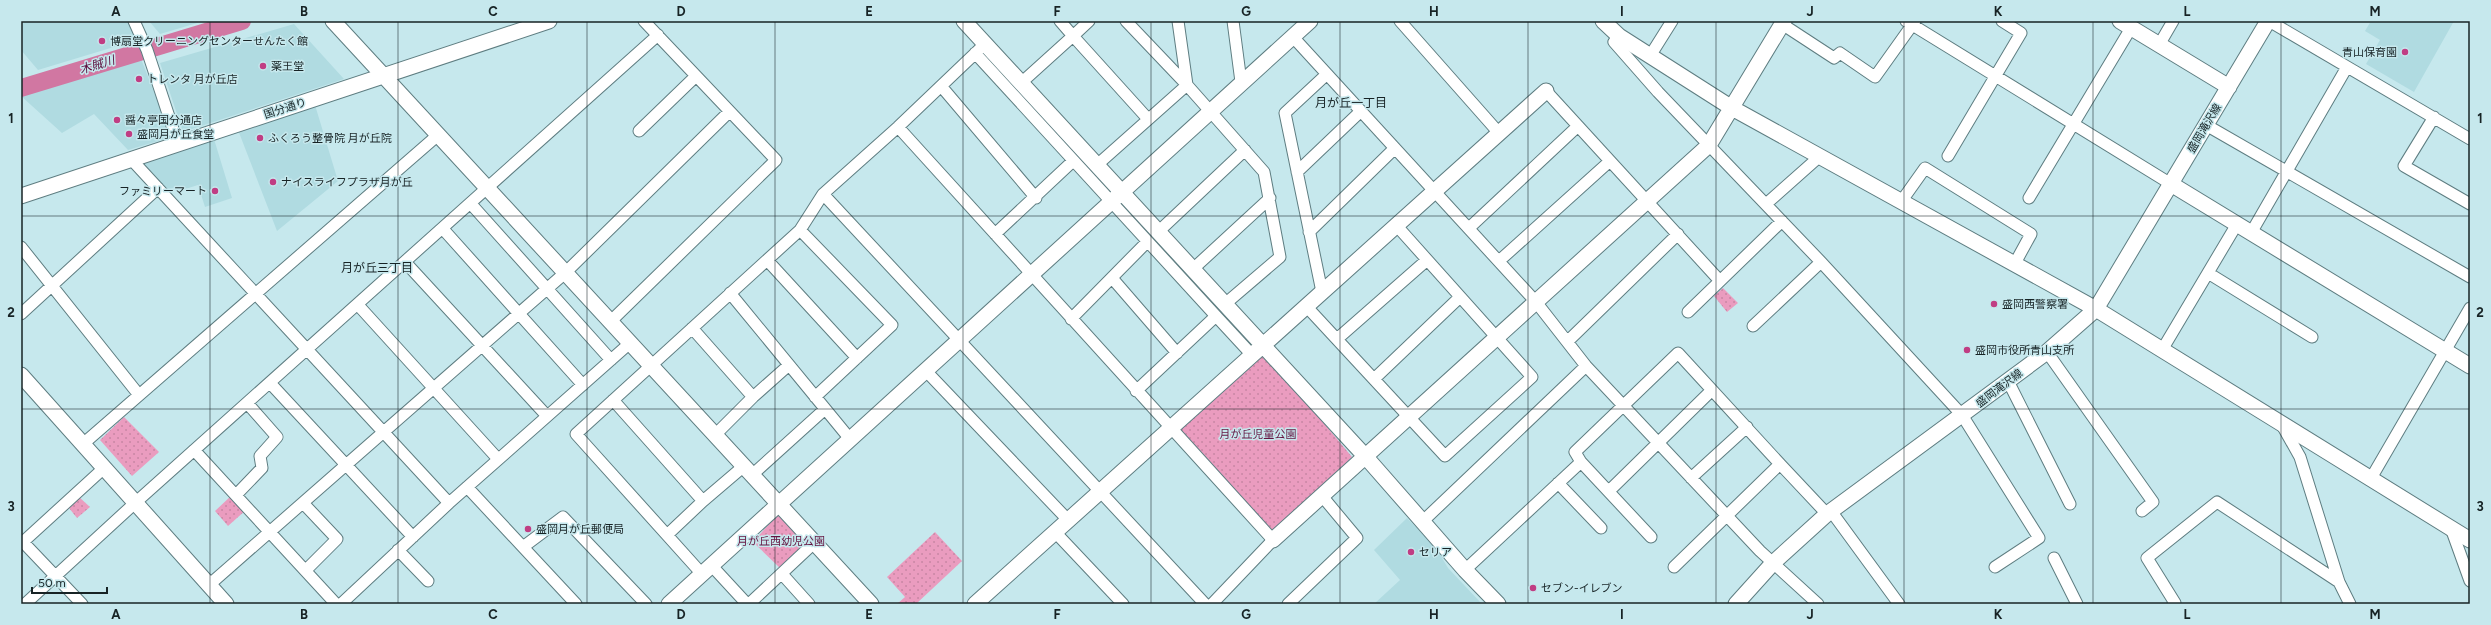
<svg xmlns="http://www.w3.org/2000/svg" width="2491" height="625" viewBox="0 0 2491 625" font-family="Figtree,'Noto Sans JP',sans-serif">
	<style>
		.built { fill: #b0dbe1 }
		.grass { fill: url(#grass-dots) }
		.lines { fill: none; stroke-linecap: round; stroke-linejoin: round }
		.river { stroke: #d177a2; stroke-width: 18 }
		.street-casing { stroke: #5e7d81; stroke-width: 13 }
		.secondary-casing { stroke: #5e7d81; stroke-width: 17 }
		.street { stroke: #fff; stroke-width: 11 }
		.secondary { stroke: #fff; stroke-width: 15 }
		.grid { fill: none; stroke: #172325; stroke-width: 1; stroke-opacity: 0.55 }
		.poi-dot { fill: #c03d83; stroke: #c6e8ed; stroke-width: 1.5 }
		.labels { text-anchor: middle; stroke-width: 3; stroke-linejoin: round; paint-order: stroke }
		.poi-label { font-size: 11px; fill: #172325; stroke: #c6e8ed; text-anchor: start }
		.street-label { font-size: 11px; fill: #172325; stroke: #c6e8ed }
		.park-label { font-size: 11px; fill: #651441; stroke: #c6e8ed }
		.water-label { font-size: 12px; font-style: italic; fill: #5a0738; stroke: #c6e8ed }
		.neighbourhood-label { font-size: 12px; fill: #172325; stroke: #c6e8ed }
		.neatline { fill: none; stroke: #172325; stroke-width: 1.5 }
		.grid-label { font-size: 13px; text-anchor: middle; font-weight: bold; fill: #172325 }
	</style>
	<defs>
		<pattern id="grass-dots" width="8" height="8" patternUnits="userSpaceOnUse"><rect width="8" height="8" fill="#ea9cbf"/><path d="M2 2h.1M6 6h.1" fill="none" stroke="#c886a4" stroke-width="1.8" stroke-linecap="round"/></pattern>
	</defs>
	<rect width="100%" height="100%" fill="#c6e8ed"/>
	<!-- built -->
	<path class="built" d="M26 21H130L137 40 38 70 21 50V25Z
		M149 21H204L160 34Z
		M2371 21H2454L2414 92 2366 64 2380 40 2365 31Z
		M294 24 344 79 186 131 182 129 160 63Z
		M141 59 170 132 168 138 128 150 94 114 62 133 21 96Z
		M315 105 338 181 277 231 238 130Z
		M214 139 232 198 205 207 198 185 182 190 181 186 167 190 142 162Z
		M1407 518 1436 548 1448 568 1482 604H1374L1400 580 1374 550Z"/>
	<!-- grass -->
	<path class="grass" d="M1723 288 1738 303 1727 312 1714 296Z
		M1263 350 1352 457 1272 534 1174 432Z
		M124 417 159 452 132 476 100 440Z
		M232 495 246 510 228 526 215 511Z
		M79 497 90 507 77 518 69 508Z
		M780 512 810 542 782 570 753 542Z
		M935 532 962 561 916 604H897L905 597 887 577Z"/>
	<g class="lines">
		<!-- river -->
		<path class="river" d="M21 88 242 21"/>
		<defs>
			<path id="street" d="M134 21 147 50 178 144
				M1089 21 1073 36 1148 119
				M1178 21 1187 85 1264 172 1280 257 1225 304
				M1233 21 1241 82
				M1400 21 1499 133
				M1906 21 2171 184
				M2269 21 2470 139
				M1782 24 1834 58 1840 53 1875 77 1915 21
				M1619 36 1614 42 1658 92 1821 262 1962 415 2039 538 1995 567
				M1293 37 1536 302 1586 366 1760 551 1818 604
				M2159 45 2173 21
				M975 53 1216 316 1136 391
				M1650 56 1672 21
				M1021 83 1073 36 1060 21
				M941 86 1036 198
				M1546 91 1720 281
				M2434 117 2404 166 2470 204
				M2206 125 2470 277
				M898 127 1273 540 1212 604
				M639 131 696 76
				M1948 156 2021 33 2002 21
				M131 159 449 503
				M1097 165 1187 85 1126 21
				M1297 172 1361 111
				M823 194 1205 604
				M2029 198 2131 28
				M1903 199 1925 168 2031 234 2014 265
				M471 204 611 360
				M1766 204 1819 157
				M1469 228 1578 126
				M443 229 583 385
				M800 230 892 325 815 397
				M1158 232 1245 150
				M1309 232 1395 148
				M2251 233 2347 67
				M995 234 1073 161
				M21 247 139 395
				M767 260 857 358
				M1499 261 1610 161
				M406 263 547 416
				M1193 269 1270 198
				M2208 273 2312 337
				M1112 278 1177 353
				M1322 292 1285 113 1327 74
				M730 293 850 439
				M358 305 498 459
				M1306 306 1445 456 1532 377 1396 225
				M1688 312 1782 221
				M21 314 158 188
				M1216 316 1252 355
				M1071 319 1147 242
				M610 322 776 160 644 21
				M1753 326 1821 262
				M692 328 753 397 789 365
				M1337 339 1427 260
				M1568 341 1678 234
				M2162 350 2237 224
				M2047 352 2153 502 2142 511
				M926 371 1068 520
				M1374 379 1460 297
				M2008 381 2070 504
				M270 383 413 537
				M613 400 703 501 744 466
				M2282 425 2300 457 2339 582 2350 604
				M715 435 753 397
				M83 444 438 135
				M194 450 336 604
				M1581 462 1575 452 1678 353 1780 464 1674 567
				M1780 464 1827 514
				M752 475 825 409
				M1691 478 1747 427
				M2370 480 2470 308
				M1558 483 1601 528
				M467 487 576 604
				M1609 491 1712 390
				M236 495 262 468 260 456 277 437 247 403
				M303 503 337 539 306 570
				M1831 511 1899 604
				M1422 522 1586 366
				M2452 531 2470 581
				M1055 532 1123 604
				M667 535 703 501
				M523 547 563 517 646 604
				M398 550 428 581
				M2054 558 2077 604
				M711 565 747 604
				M1465 570 1581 462 1651 537
				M702 574 576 434 800 230 823 194 898 127 985 44
				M782 574 809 604
				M209 585 565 273 729 112
				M25 604 135 503 658 35
				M82 604 23 542 104 468
				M341 604 449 503 630 343
				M749 604 814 543
				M1288 604 1357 538 1322 496
				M2173 604 2175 603 2147 558 2217 502 2339 582"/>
			<path id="secondary" d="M333 21 871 604
				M964 21 1365 456 1465 570 1498 604
				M1603 21 1619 36 1732 108 2096 309 2470 540
				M2120 21 2229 87
				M2171 184 2470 366
				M21 196 549 21
				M21 375 226 604
				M1273 540 1709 145 1784 21
				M669 604 1310 21
				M975 604 1546 91
				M1736 604 1773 563 1827 514 2047 352 2096 309 2268 21"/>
		</defs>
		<!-- street casing -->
		<use href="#street" class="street-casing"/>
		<!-- secondary casing -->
		<use href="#secondary" class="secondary-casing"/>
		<!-- street -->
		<use href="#street" class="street"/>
		<!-- secondary -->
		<use href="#secondary" class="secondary"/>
	</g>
	<!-- grid -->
	<path class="grid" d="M210 21V604M398 21V604M587 21V604M775 21V604M963 21V604M1151 21V604M1340 21V604M1528 21V604M1716 21V604M1904 21V604M2093 21V604M2281 21V604M21 216H2470M21 409H2470"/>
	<!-- markers -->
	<g class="poi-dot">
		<circle cx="102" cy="41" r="4"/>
		<circle cx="2405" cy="52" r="4"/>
		<circle cx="263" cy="66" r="4"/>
		<circle cx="139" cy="79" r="4"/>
		<circle cx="117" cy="120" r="4"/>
		<circle cx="129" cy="134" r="4"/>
		<circle cx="260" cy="138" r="4"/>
		<circle cx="273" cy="182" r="4"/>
		<circle cx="215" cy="191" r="4"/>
		<circle cx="1994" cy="304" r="4"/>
		<circle cx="1967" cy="350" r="4"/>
		<circle cx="528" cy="529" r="4"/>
		<circle cx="1411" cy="552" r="4"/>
		<circle cx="1533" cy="588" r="4"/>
	</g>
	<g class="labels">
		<!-- poi labels -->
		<g class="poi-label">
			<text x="110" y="45">博扇堂クリーニングセンターせんたく館</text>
			<text x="2397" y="56" text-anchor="end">青山保育園</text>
			<text x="271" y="70">薬王堂</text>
			<text x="147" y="83">トレンタ 月が丘店</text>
			<text x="125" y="124">醤々亭国分通店</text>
			<text x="137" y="138">盛岡月が丘食堂</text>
			<text x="268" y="142">ふくろう整骨院 月が丘院</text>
			<text x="281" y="186">ナイスライフプラザ月が丘</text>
			<text x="207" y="195" text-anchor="end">ファミリーマート</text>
			<text x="2002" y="308">盛岡西警察署</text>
			<text x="1975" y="354">盛岡市役所青山支所</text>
			<text x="536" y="533">盛岡月が丘郵便局</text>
			<text x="1419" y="556">セリア</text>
			<text x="1541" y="592">セブン-イレブン</text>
		</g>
		<!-- street labels -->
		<g class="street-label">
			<text transform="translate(285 108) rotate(-18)" y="4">国分通り</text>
			<text transform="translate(2204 128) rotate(-59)" y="4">盛岡滝沢線</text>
			<text transform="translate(1999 388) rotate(-37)" y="4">盛岡滝沢線</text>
		</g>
		<!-- park labels -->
		<g class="park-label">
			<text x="1258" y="438">月が丘児童公園</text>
			<text x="781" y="545">月が丘西幼児公園</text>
		</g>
		<!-- water labels -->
		<g class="water-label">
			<text transform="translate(97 65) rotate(-17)" y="4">木賊川</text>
		</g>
		<!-- neighbourhood labels -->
		<g class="neighbourhood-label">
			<text x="1351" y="107">月が丘一丁目</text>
			<text x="377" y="272">月が丘三丁目</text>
		</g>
	</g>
	<!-- border -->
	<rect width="2491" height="625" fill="none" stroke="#c6e8ed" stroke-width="44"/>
	<!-- scale -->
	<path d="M32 587v6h75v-6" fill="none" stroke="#172325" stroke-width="2"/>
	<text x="38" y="587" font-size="12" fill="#172325" stroke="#c6e8ed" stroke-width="3" paint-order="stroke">50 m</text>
	<rect x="22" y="22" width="2447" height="581" class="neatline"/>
	<g class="grid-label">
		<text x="116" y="16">A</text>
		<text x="304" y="16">B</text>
		<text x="493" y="16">C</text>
		<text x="681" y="16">D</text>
		<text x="869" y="16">E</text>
		<text x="1057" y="16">F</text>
		<text x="1246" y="16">G</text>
		<text x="1434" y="16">H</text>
		<text x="1622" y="16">I</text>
		<text x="1810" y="16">J</text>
		<text x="1998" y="16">K</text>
		<text x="2187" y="16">L</text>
		<text x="2375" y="16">M</text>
		<text x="11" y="123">1</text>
		<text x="2480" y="123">1</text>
		<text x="11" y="317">2</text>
		<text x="2480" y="317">2</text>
		<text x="11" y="511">3</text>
		<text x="2480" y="511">3</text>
		<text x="116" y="619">A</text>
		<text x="304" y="619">B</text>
		<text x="493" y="619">C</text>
		<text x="681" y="619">D</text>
		<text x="869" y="619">E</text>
		<text x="1057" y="619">F</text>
		<text x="1246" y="619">G</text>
		<text x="1434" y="619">H</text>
		<text x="1622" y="619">I</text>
		<text x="1810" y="619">J</text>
		<text x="1998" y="619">K</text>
		<text x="2187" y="619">L</text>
		<text x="2375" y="619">M</text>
	</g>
</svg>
